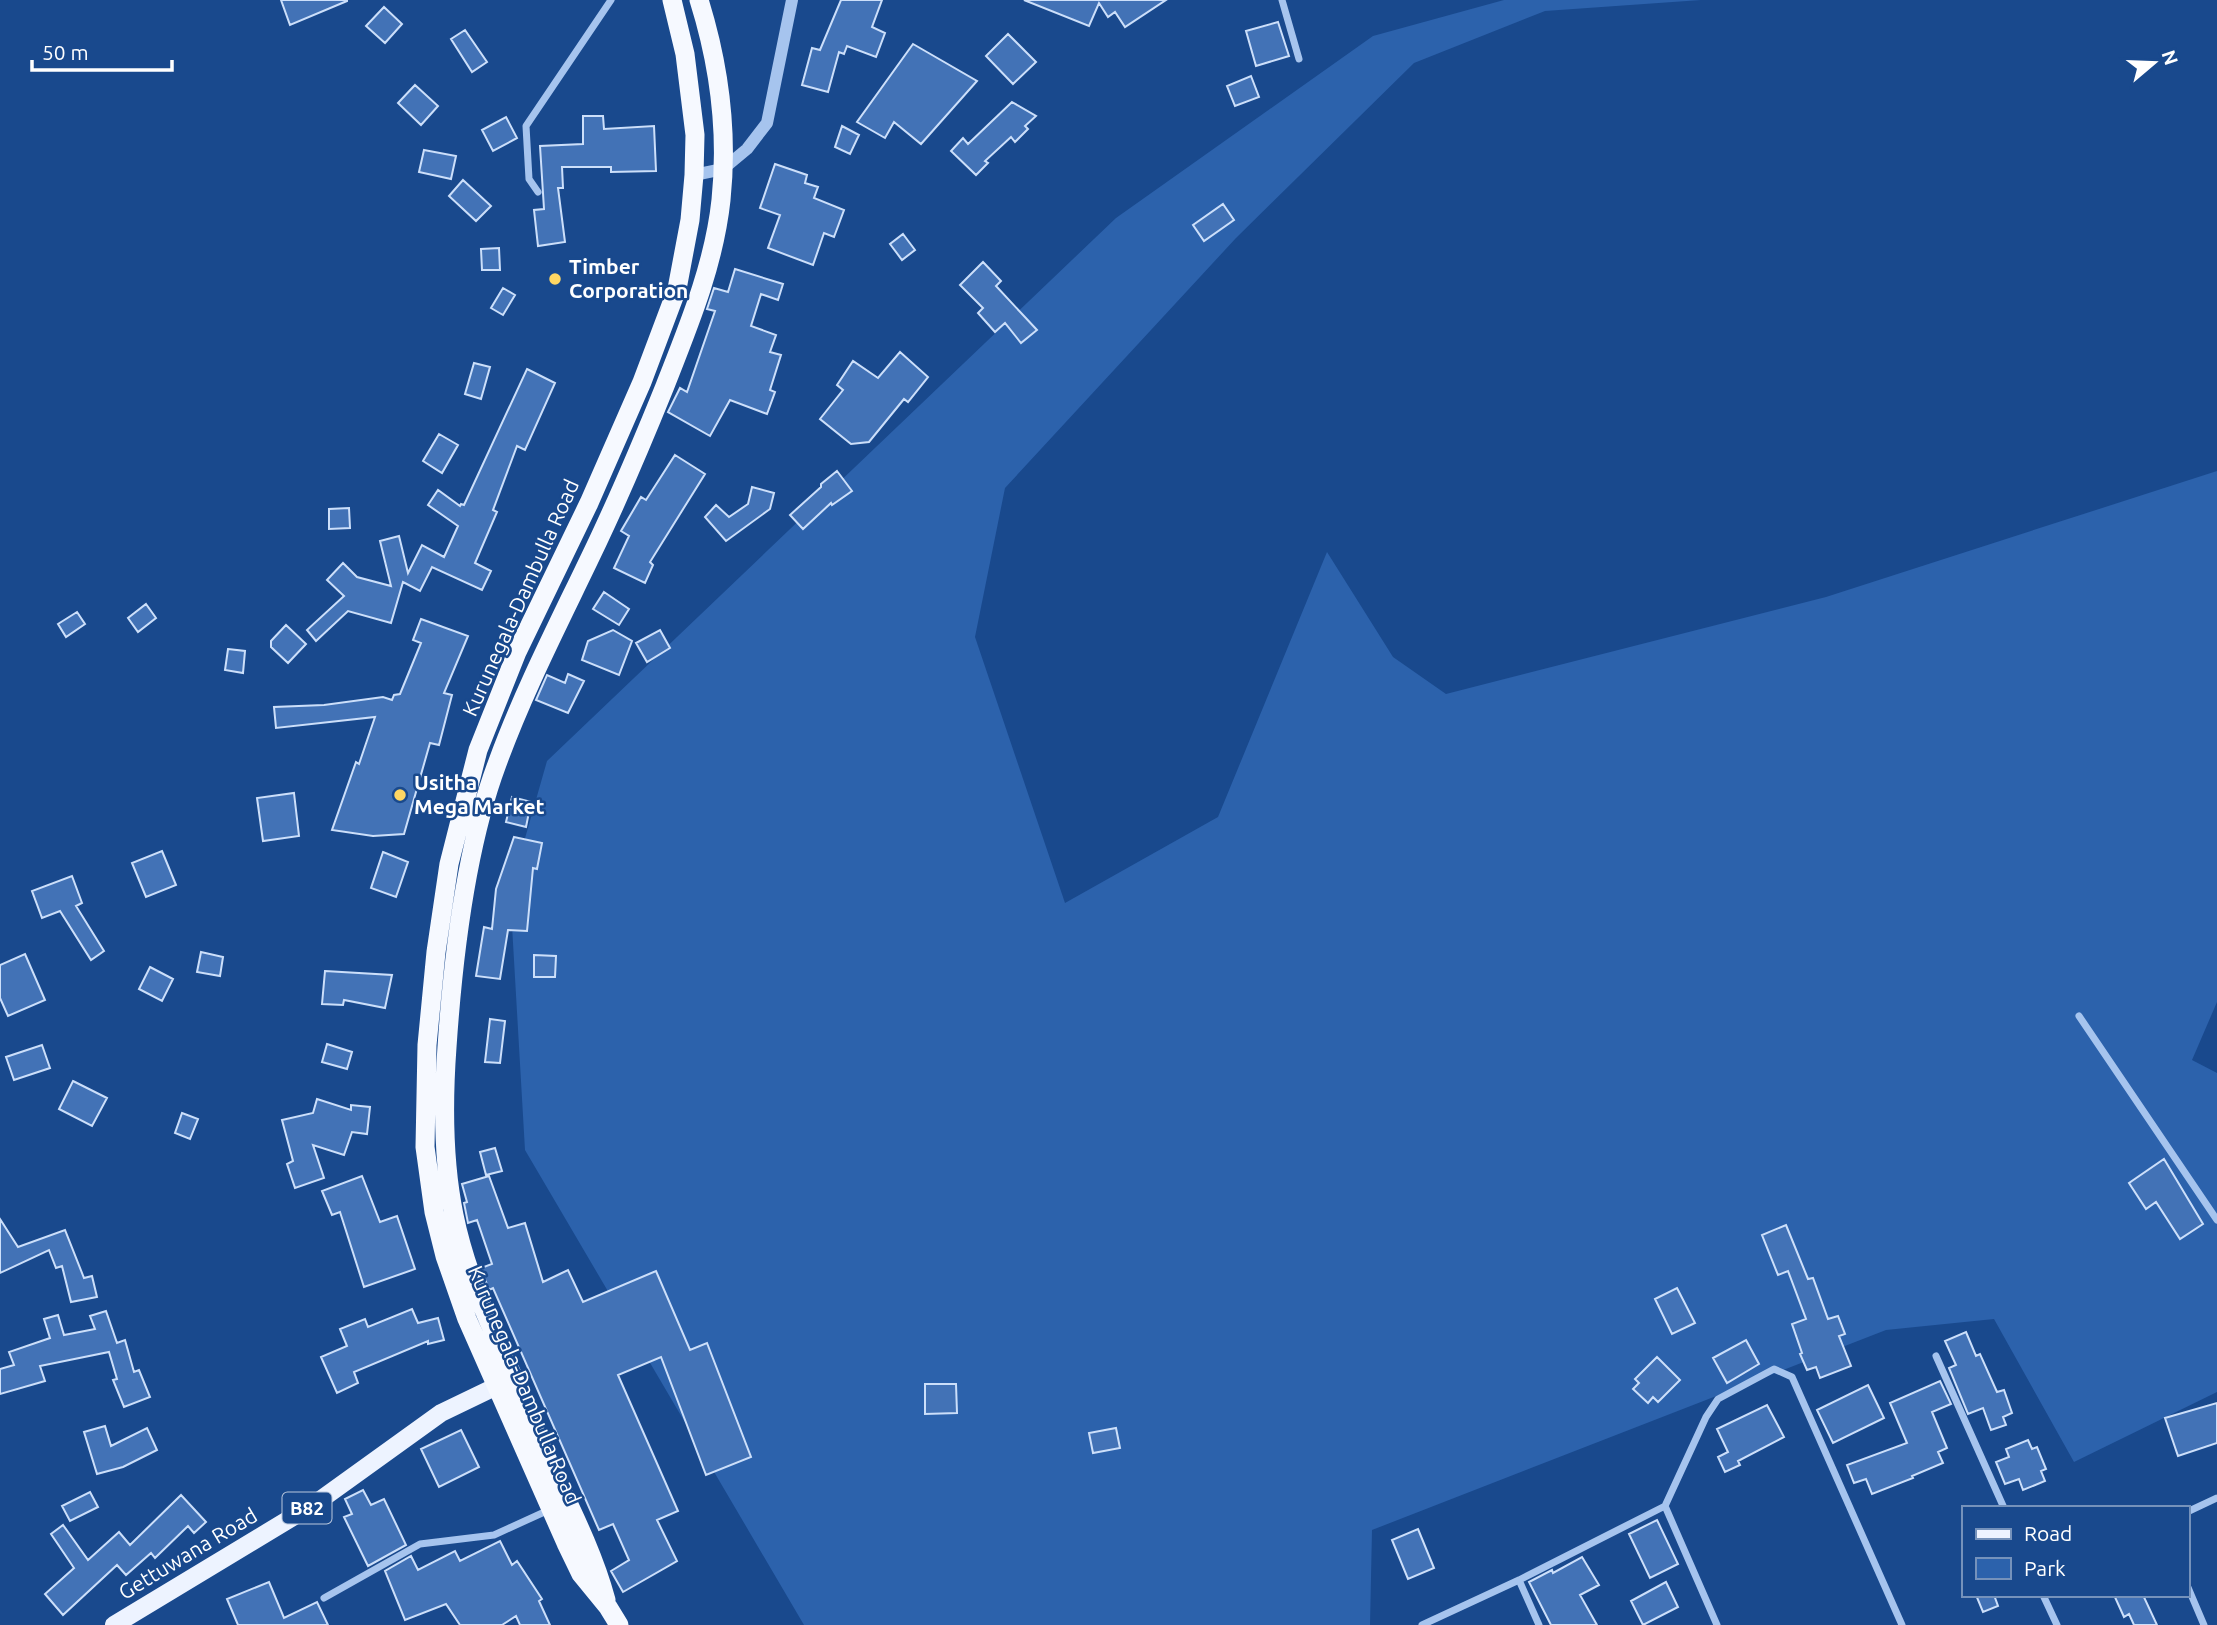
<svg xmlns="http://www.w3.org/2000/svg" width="2217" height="1625" viewBox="0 0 2217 1625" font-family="Ubuntu,sans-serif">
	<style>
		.green { fill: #2c62ac }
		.building { fill: #4272b6; stroke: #ccdffa; stroke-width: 2 }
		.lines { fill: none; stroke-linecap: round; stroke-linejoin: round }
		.minor { stroke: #a6c4ee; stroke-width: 7 }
		.tertiary { stroke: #a6c4ee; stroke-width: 12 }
		.primary { stroke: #edf3ff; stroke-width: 18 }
		.trunk { stroke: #f6f9ff; stroke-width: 19 }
		.poi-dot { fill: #ffd763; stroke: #19498d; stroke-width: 2.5 }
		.labels { text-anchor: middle; stroke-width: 5; stroke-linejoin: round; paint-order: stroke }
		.shield { fill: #19498d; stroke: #bac8dd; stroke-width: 2 }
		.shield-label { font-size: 19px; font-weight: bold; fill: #fff }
		.poi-label { font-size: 21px; font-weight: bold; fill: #fff; stroke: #19498d; text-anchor: start }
		.street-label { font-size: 21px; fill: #fff; stroke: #19498d }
	</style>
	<rect width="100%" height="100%" fill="#19498d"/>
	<!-- green -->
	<path class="green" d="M1504 0H1701L1545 11 1414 63 1236 238 1005 488 975 637 1065 903 1218 817 1327 552 1393 657 1446 694 1826 597 2217 471V1002L2192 1060 2217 1073V1392L2074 1462 1994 1319 1886 1330 1372 1530 1370 1625H804L525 1150 510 891 547 761 1116 218 1373 36Z"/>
	<!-- building -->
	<path class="building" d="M281 0H347V1L290 25Z
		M841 0H882L872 27 885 33 876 57 847 46 844 54 839 52 828 92 802 85 812 48 820 50Z
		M1024 0H1166L1125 27 1115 12 1108 17 1099 3 1089 26Z
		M384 7 402 24 385 43 366 26Z
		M1278 22 1289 56 1256 66 1246 31Z
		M465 30 487 62 472 72 451 39Z
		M1008 34 1036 62 1013 84 986 56Z
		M913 44 977 81 921 144 894 122 885 138 857 122Z
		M1251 76 1259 97 1235 106 1227 86Z
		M415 85 438 106 421 125 398 103Z
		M1012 102 1036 116 1025 126 1028 129 1015 142 1011 137 985 161 988 163 976 175 951 151 963 138 968 144Z
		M583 116H603L604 129 654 126 656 171 611 172V167H562L563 188H558L565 242 538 246 534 210 544 209 540 146 583 144Z
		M506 117 517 138 493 151 482 130Z
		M842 126 859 135 850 154 835 147Z
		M424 150 456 156 451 179 419 172Z
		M775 164 807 175 805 183 818 187 814 198 844 210 834 237 824 233 813 265 768 248 780 215 760 208Z
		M463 180 491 206 476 221 449 196Z
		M1223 204 1234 220 1204 241 1193 225Z
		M903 234 915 250 902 260 890 244Z
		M499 248 500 270H482L481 249Z
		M983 262 1001 281 996 286 1037 330 1021 343 1005 323 995 332 978 313 983 308 960 285Z
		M735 269 783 284 778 300 761 294 751 326 776 335 770 352 781 355 770 390 775 392 767 414 730 400 710 436 668 412 680 388 687 392 715 311 707 309 714 288 728 292Z
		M503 288 515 295 503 315 491 308Z
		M900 352 928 377 908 402 904 399 869 442 851 444 820 419 843 390 837 385 853 361 878 378Z
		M474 363 490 367 481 399 465 394Z
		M527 369 555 383 525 450 517 446 493 510 497 512 475 563 491 571 482 590 432 567 420 591 403 582 391 623 348 611 316 641 307 630 344 596 327 580 343 563 357 577 391 586 380 541 399 536 408 573 422 545 444 557 458 526 428 505 438 490 460 506 461 504 464 505Z
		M439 434 458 445 442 473 423 461Z
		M675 455 705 474 650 562 653 565 645 583 614 568 629 536 621 531 641 497 646 500Z
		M837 471 852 491 832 505 831 503 803 529 790 515 821 487V484Z
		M752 487 774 493 770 509 726 541 705 517 716 505 729 517 748 504Z
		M349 508 350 528 329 529V509Z
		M604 592 629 609 619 625 593 609Z
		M146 604 156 618 138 632 128 618Z
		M77 612 85 624 66 637 58 624Z
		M421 619 468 636 444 693 452 695 439 745 430 743 404 834 373 836 332 830 356 762 359 764 375 717 276 728 274 707 324 705 383 697 392 700 394 695 400 694 421 643 413 640Z
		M286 625 306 644 288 663 271 647V641Z
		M613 630 632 641 619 675 582 660 588 641Z
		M660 630 670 648 647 662 636 643Z
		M228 649 245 651 243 673 225 670Z
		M568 674 584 681 568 713 536 700 547 675 565 683Z
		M294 793 299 836 263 841 257 798Z
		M512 797 531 802 526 827 506 822Z
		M514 837 542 843 537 869 533 868 527 931 508 930 500 979 476 976 484 927 492 929 496 889Z
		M162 851 176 885 146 897 132 863Z
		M383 852 408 862 396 897 371 888Z
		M72 876 82 903 76 906 104 951 91 960 60 911 42 918 32 891Z
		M201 952 223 957 220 976 197 972Z
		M25 954 45 1000 8 1016 0 998V965Z
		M534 955 556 956 555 977H534Z
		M150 967 173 979 162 1001 139 989Z
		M325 971 392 975 385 1008 344 1000 343 1005 322 1004Z
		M490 1019 505 1021 500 1063 485 1062Z
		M327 1044 352 1052 347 1069 322 1062Z
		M42 1045 50 1068 14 1080 6 1057Z
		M73 1081 107 1098 92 1126 59 1109Z
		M317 1099 351 1110V1105L370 1107 367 1134 352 1132 344 1155 313 1145 324 1178 295 1188 287 1164 293 1161 282 1120 313 1113Z
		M182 1113 198 1119 190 1139 175 1133Z
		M495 1148 502 1171 486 1175 480 1152Z
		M2164 1159 2203 1224 2180 1239 2156 1202 2146 1209 2129 1183Z
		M362 1176 380 1222 397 1216 415 1269 364 1287 340 1212 332 1215 322 1191Z
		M489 1176 508 1228 525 1223 543 1282 568 1270 583 1302 656 1271 690 1350 707 1343 751 1457 706 1475 661 1357 618 1375 678 1511 657 1520 677 1561 623 1592 611 1571 629 1560 613 1524 599 1530 493 1288 489 1290 481 1268 492 1264 477 1220 468 1223 464 1203 467 1202 462 1184Z
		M0 1219 18 1247 65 1230 84 1278 92 1276 97 1297 71 1302 62 1266 56 1268 49 1250 0 1273Z
		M1786 1225 1808 1279 1813 1278 1828 1319 1838 1316 1845 1334 1839 1336 1851 1366 1820 1378 1816 1367 1807 1370 1800 1354 1802 1353 1792 1324 1806 1319 1788 1271 1778 1275 1762 1235Z
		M1677 1288 1695 1323 1672 1334 1655 1299Z
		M412 1309 418 1323 438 1318 444 1340 428 1344V1341L354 1372 358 1383 337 1393 321 1357 347 1346 340 1329 365 1319 368 1327Z
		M106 1311 117 1343 125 1340 134 1372 139 1370 150 1397 124 1407 113 1380 117 1379 109 1352 40 1366 45 1381 0 1394V1369L14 1365 9 1352 50 1338 44 1319 58 1315 64 1335 95 1329 90 1316Z
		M1966 1332 1976 1356 1980 1354 1997 1392 2004 1390 2012 1413 2003 1417 2006 1425 1991 1430 1983 1408 1968 1414 1949 1368 1956 1365 1945 1341Z
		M1746 1340 1759 1364 1727 1383 1713 1358Z
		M1657 1357 1680 1380 1658 1402 1653 1397 1648 1403 1633 1389 1639 1383 1635 1379Z
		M1940 1381 1951 1404 1932 1412 1947 1448 1938 1452 1943 1463 1912 1476 1913 1478 1872 1494 1866 1479 1854 1483 1847 1465 1907 1443 1890 1403Z
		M925 1384H956L957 1413 925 1414Z
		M1868 1385 1884 1418 1833 1443 1817 1410Z
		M2217 1403V1443L2178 1456 2165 1418Z
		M1767 1405 1784 1437 1738 1461 1740 1465 1725 1472 1718 1457 1728 1452 1717 1429Z
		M105 1426 111 1446 147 1428 157 1450 123 1467 97 1474 84 1432Z
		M1116 1428 1120 1448 1093 1453 1089 1433Z
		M461 1430 479 1467 439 1487 421 1449Z
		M2028 1440 2032 1449 2037 1447 2046 1469 2041 1471 2045 1481 2023 1490 2019 1479 2005 1484 1996 1462 2009 1457 2006 1449Z
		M363 1490 371 1505 384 1499 406 1545 368 1566 344 1517 352 1514 345 1499Z
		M90 1492 98 1507 70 1521 62 1506Z
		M181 1495 206 1522 194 1533 188 1526 155 1558 151 1553 126 1575 117 1565 63 1615 45 1594 74 1568 51 1534 63 1525 88 1560 119 1532 130 1545Z
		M1657 1520 1678 1564 1650 1578 1629 1534Z
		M1418 1529 1434 1568 1408 1579 1392 1540Z
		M500 1541 512 1565 517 1561 542 1599 539 1601 550 1625H520L516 1616 502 1625H460L446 1604 405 1620 385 1571 411 1556 418 1570 455 1551 460 1561Z
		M1582 1557 1599 1585 1580 1595 1597 1625H1551L1529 1582 1552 1570 1553 1573Z
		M269 1582 284 1618 317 1602 328 1625H238L227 1599Z
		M1666 1582 1678 1607 1643 1625 1631 1601Z
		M1976 1595H1994L1998 1606 1983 1612Z
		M2114 1595H2143L2157 1625H2134L2129 1614 2124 1617Z"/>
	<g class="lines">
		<!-- minor -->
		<path class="minor" d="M1282 0 1299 59
			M538 192 529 179 526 126 611 0
			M2079 1016 2217 1220
			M1936 1356 2004 1508
			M1665 1506 1706 1417 1718 1399 1774 1369 1792 1377 1902 1625
			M2187 1512 2217 1498
			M1519 1580 1539 1625
			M2187 1585 2204 1625
			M2043 1595 2057 1625
			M324 1598 420 1544 494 1535 551 1509
			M1422 1625 1519 1580 1665 1506 1717 1625"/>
		<!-- tertiary -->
		<path class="tertiary" d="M694 175 723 169 747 149 767 123 792 0"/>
		<!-- primary -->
		<path class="primary" d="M114 1625 316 1503 441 1413 497 1386"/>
		<!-- trunk -->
		<path class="trunk" d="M606 1600C592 1548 566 1500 544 1452 533 1426 523 1400 512 1374 489 1323 465 1270 454 1215 443 1161 443 1102 447 1047 453 958 466 847 497 764 525 687 563 615 598 541 622 490 644 438 665 386 689 325 714 265 721 200 728 133 719 64 699 0
			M619 1625 608 1607 581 1574 566 1543 467 1319 445 1256 434 1212 425 1147 427 1045 436 952 449 864 478 750 517 652 589 503 642 382 677 289 690 220 694 175 695 135 685 54 672 0"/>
	</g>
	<!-- markers -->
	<g class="poi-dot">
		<circle cx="555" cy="279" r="7"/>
		<circle cx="400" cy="795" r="7"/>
	</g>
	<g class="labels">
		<!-- shield labels -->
		<rect class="shield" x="282.5" y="1492.5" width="49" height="31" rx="5"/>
		<g class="shield-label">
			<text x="307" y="1515">B82</text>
		</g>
		<!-- poi labels -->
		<g class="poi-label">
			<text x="569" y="274">Timber<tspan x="569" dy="24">Corporation</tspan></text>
			<text x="414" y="790">Usitha<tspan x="414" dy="24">Mega Market</tspan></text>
		</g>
		<!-- street labels -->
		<g class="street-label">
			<text transform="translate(521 598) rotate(-66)" y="7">Kurunegala-Dambulla Road</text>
			<text transform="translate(524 1385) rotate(67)" y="7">Kurunegala-Dambulla Road</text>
			<text transform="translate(188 1554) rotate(-31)" y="7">Gettuwana Road</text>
		</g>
	</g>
	<!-- legend -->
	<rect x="1962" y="1506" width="228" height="91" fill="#19498d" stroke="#7592bb" stroke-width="2"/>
	<rect x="1976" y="1529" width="35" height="10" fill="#edf3ff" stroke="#7592bb" stroke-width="2"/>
	<text x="2024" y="1541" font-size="21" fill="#ffffff">Road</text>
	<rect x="1976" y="1558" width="35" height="21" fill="#2c62ac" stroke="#7592bb" stroke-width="2"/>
	<text x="2024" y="1576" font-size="21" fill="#ffffff">Park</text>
	<!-- north arrow -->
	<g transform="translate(2154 63) rotate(71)" stroke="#19498d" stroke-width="5" paint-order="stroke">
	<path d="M0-5L12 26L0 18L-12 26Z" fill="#ffffff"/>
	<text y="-10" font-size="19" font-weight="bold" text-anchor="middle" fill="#ffffff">N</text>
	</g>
	<!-- scale -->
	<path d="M32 60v10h140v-10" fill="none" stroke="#ffffff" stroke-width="3.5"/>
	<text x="42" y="60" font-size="21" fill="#ffffff" stroke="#19498d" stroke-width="5" paint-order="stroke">50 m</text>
</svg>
